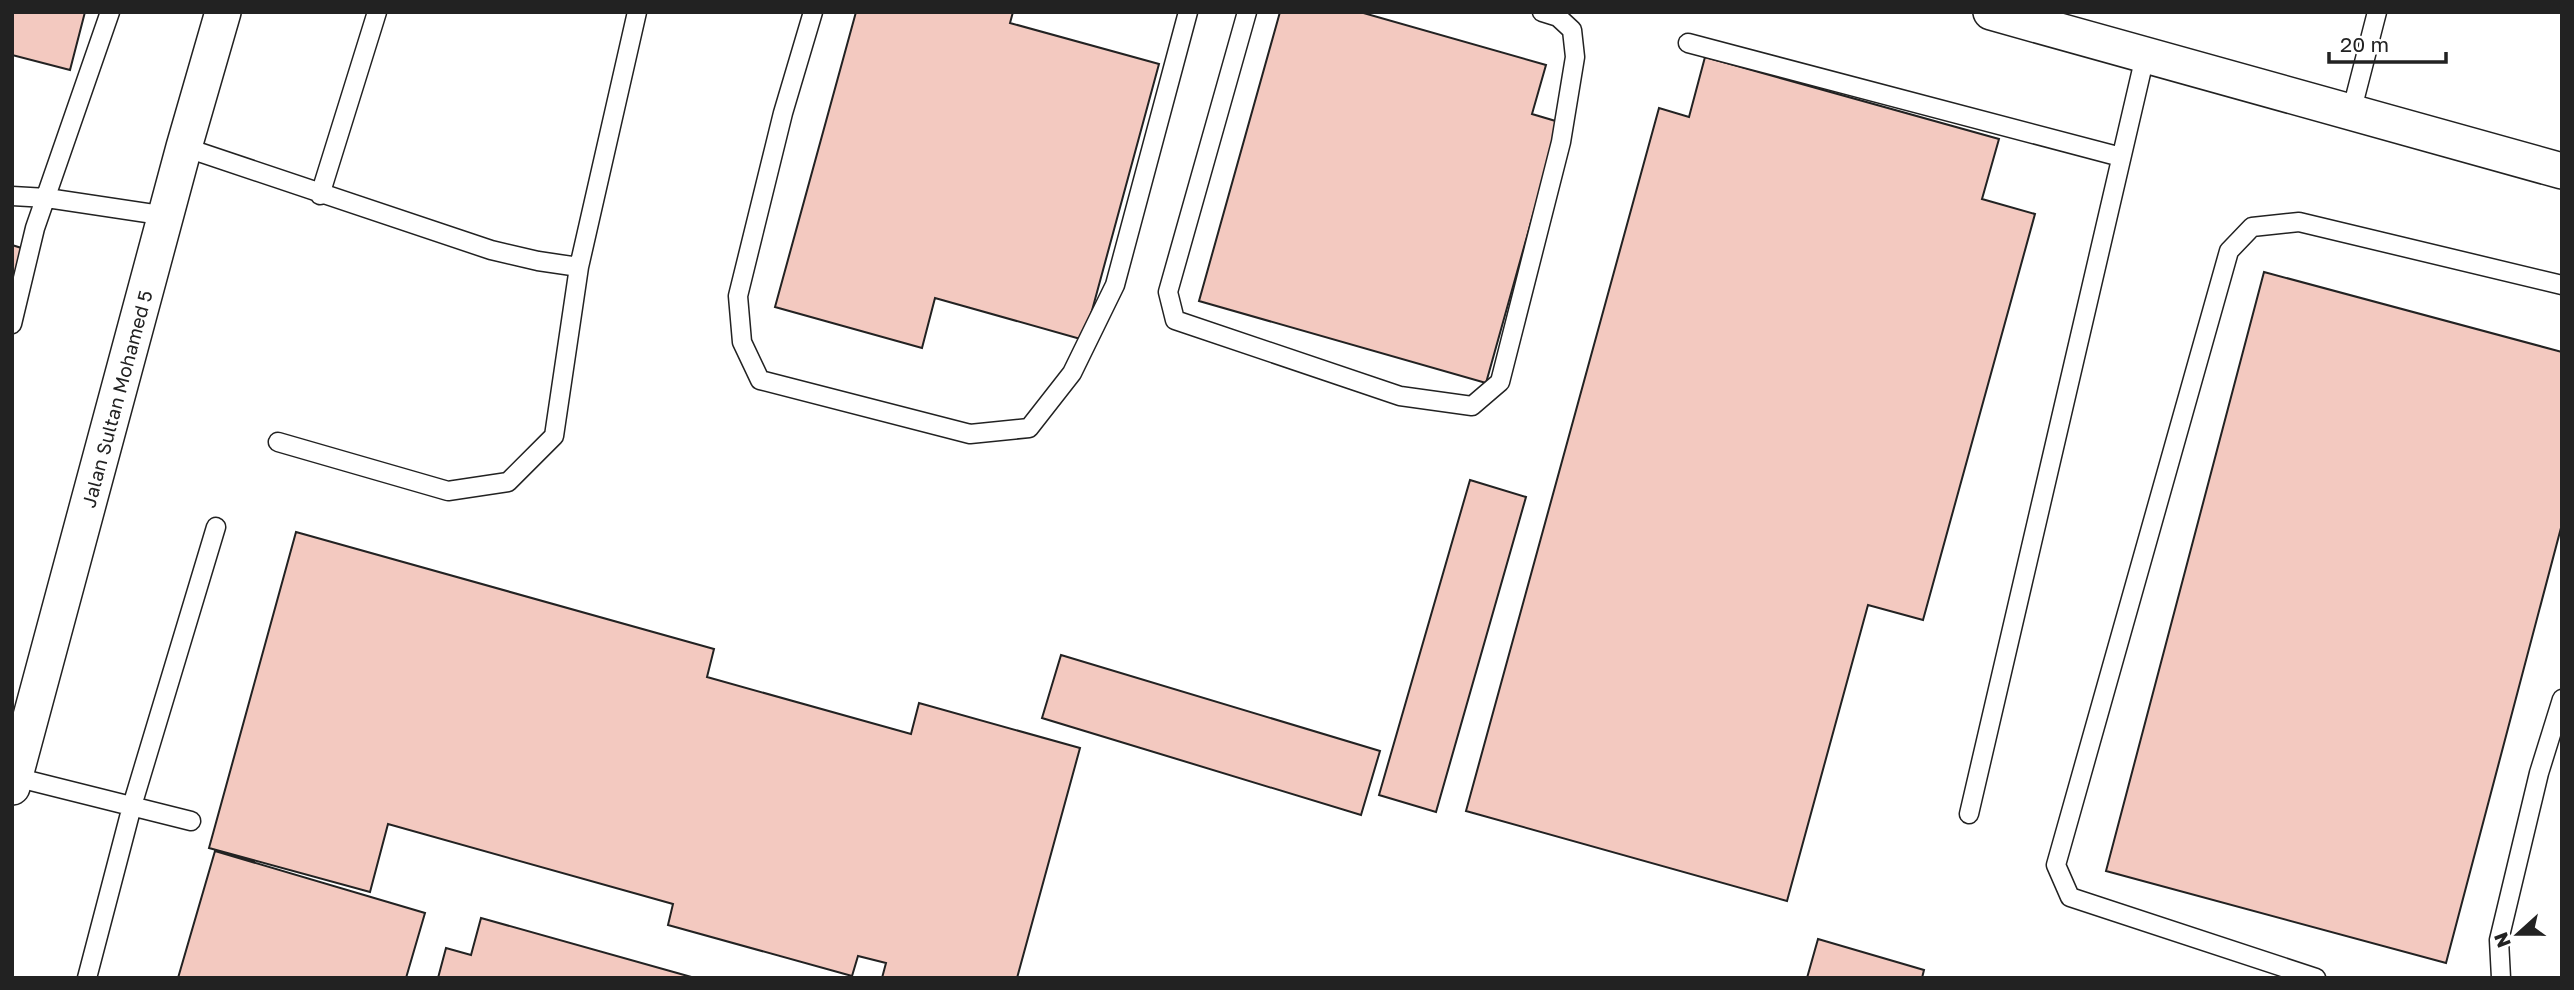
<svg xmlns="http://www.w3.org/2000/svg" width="2574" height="990" viewBox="0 0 2574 990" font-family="'Golos Text',sans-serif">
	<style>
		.building { fill: #f3c9c0; stroke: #222; stroke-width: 2 }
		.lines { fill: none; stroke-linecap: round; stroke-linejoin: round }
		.lane-casing { stroke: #222; stroke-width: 21 }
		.street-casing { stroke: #222; stroke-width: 38 }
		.lane { stroke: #fff; stroke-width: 18 }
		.street { stroke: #fff; stroke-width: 35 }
		.labels { text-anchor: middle; stroke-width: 5; stroke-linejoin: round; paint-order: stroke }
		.street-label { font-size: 19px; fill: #222; stroke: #fff }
	</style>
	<rect width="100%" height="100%" fill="#fff"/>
	<!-- building -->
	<path class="building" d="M12 12H85L70 70 12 55Z
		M856 12H1013L1010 23 1159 64 1084 340 935 298 922 348 775 307Z
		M1280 12H1360L1546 65 1532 114 1559 122 1486 383 1199 301Z
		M1705 57 1999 139 1982 199 2035 214 1923 620 1868 605 1787 901 1466 811 1659 108 1689 117Z
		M12 245 31 251 12 319Z
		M2264 272 2562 352V524L2446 963 2106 871Z
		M1470 480 1526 497 1436 812 1379 795Z
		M296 532 714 649 707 677 911 734 919 703 1080 748 1017 978H882L886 963 858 956 852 976 668 925 673 904 388 824 370 892 209 848Z
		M1061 655 1380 751 1361 815 1042 718Z
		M215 851 425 913 406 978H178Z
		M481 918 695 978H438L446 948 471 955Z
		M1818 939 1924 970 1922 978H1807Z"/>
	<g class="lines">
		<defs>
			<path id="lane" d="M813 12 783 113 738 296 742 342 760 380 970 434 1029 428 1072 373 1115 285 1188 12
				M1247 12 1168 292 1175 320 1400 396 1472 406 1500 382 1561 142 1575 57 1572 30 1558 17 1542 12
				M1688 43 2121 157
				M2351 113 2377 12
				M184 147 491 250 538 261 579 267 637 12
				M320 195 377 12
				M12 196 47 198 167 216
				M12 324 35 228 110 12
				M278 442 448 491 508 482 554 436 579 267
				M15 777 191 821
				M1969 814 2145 56
				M87 978 132 806 216 527
				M2316 978 2070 897 2056 865 2229 251 2252 227 2299 222 2562 285
				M2501 978 2499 940 2539 773 2562 699"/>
			<path id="street" d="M1991 12 2562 171
				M12 787 184 147 223 12"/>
		</defs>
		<!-- lane casing -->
		<use href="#lane" class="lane-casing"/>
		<!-- street casing -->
		<use href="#street" class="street-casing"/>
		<!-- lane -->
		<use href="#lane" class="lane"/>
		<!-- street -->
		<use href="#street" class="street"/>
	</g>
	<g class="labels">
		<!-- street labels -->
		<g class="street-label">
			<text transform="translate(117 399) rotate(-75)" y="7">Jalan Sultan Mohamed 5</text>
		</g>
	</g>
	<!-- border -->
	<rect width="2574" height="990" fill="none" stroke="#222222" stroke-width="28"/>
	<!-- north arrow -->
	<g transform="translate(2518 934) rotate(249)" stroke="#ffffff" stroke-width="5" paint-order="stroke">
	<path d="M0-5L12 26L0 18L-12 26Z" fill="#222222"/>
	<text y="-10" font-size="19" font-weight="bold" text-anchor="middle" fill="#222222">N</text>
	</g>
	<!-- scale -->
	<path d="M2329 52v10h117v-10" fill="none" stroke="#222222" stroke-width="3.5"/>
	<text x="2340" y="52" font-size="21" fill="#222222" stroke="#ffffff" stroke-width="5" paint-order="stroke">20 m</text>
</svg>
